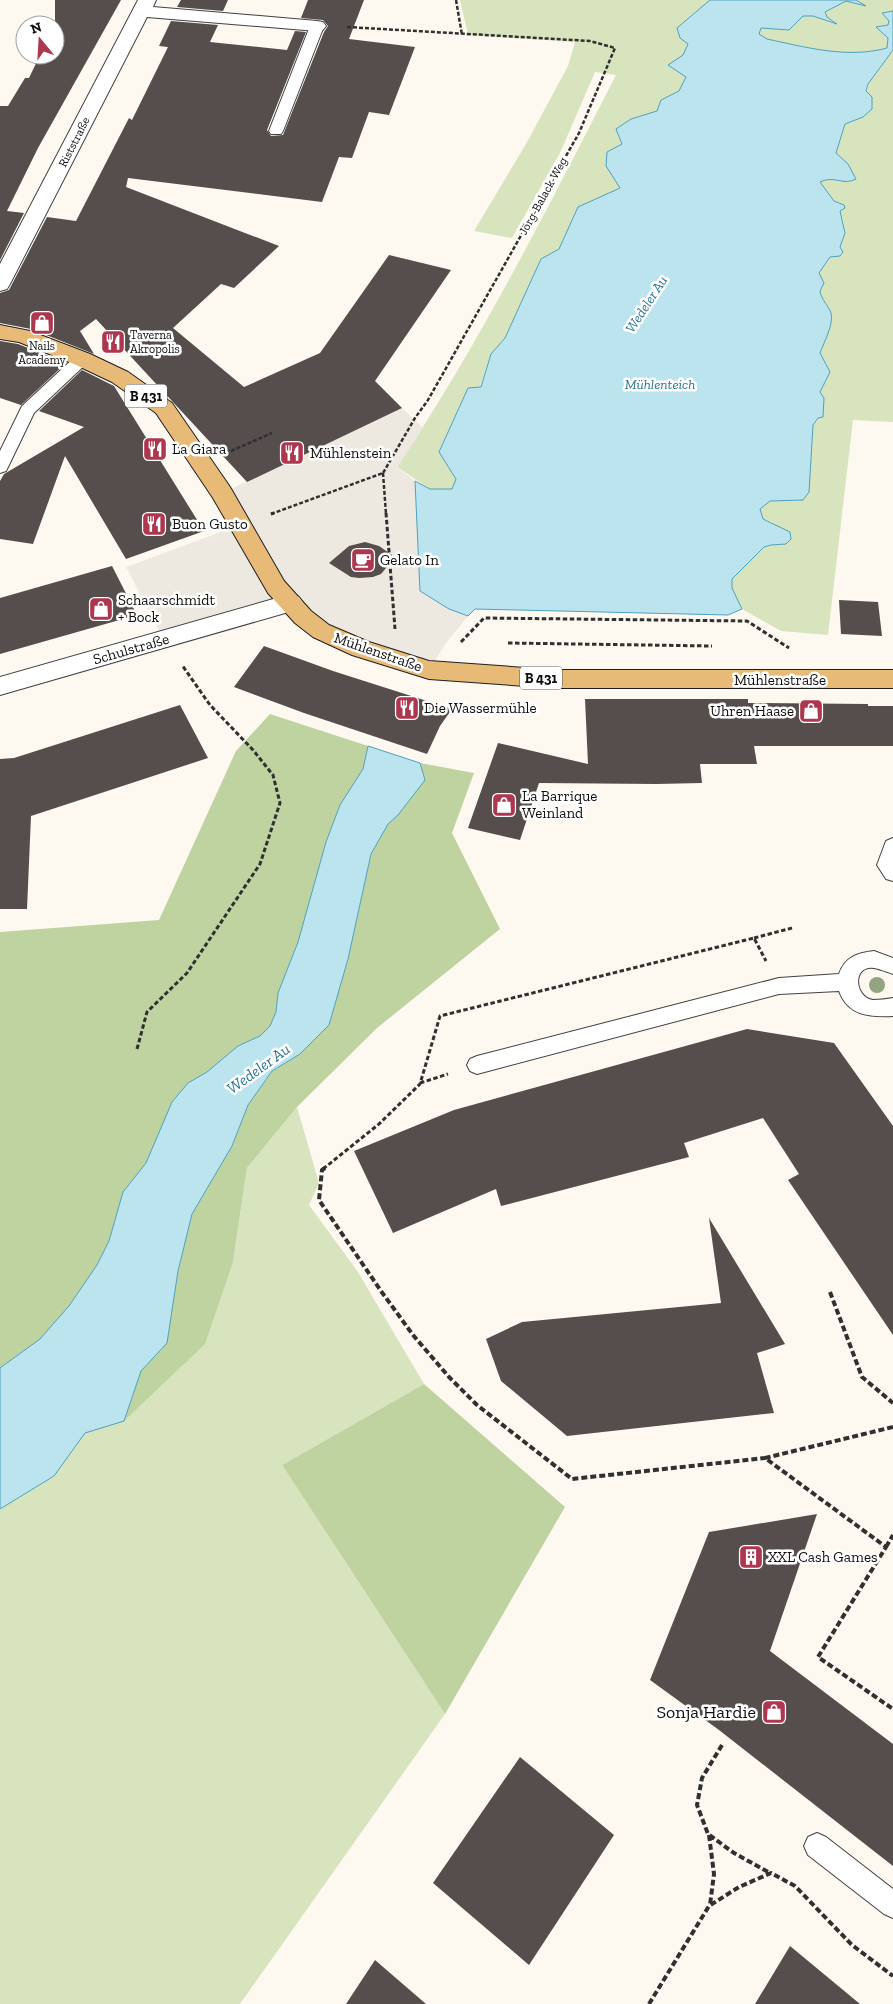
<svg xmlns="http://www.w3.org/2000/svg" width="893" height="2004" viewBox="0 0 893 2004" font-family="'Zilla Slab',serif">
	<style>
		.green { fill: #d8e4be }
		.forest { fill: #bfd3a0 }
		.plaza { fill: #ede8e0 }
		.water { fill: #bce4ef; stroke: #4ca1bd }
		.building { fill: #554e4c }
		.lines { fill: none; stroke-linecap: round; stroke-linejoin: round }
		.lane-casing { stroke: #414141; stroke-width: 2 }
		.street-casing { stroke: #414141; stroke-width: 2 }
		.primary-casing { stroke: #1f1f1f; stroke-width: 2 }
		.path-far2 { stroke: #303030; stroke-width: 2.5; stroke-dasharray: 4 2; stroke-linecap: butt }
		.path-far1 { stroke: #303030; stroke-width: 3; stroke-dasharray: 4.5 2.5; stroke-linecap: butt }
		.path { stroke: #303030; stroke-width: 4; stroke-dasharray: 6 3; stroke-linecap: butt }
		.lane { fill: #fff; fill-rule: evenodd }
		.street { fill: #fff; fill-rule: evenodd }
		.primary { fill: #e7ba77; fill-rule: evenodd }
		.tree { fill: #92a481 }
		.labels { text-anchor: middle; stroke-width: 5; stroke-linejoin: round; paint-order: stroke }
		.far-street-label { font-size: 12px; fill: #0e0e0e; stroke: #fff }
		.far-poi-label { font-size: 12px; fill: #0e0e0e; stroke: #fff; text-anchor: start }
		.far-water-label { font-size: 14px; font-style: italic; fill: #277391; stroke: #fff }
		.shield { fill: #fff; stroke: #565656; stroke-width: 1 }
		.shield-label { font-size: 14px; font-weight: bold; fill: #0e0e0e }
		.poi-label { font-size: 15px; fill: #0e0e0e; stroke: #fff; text-anchor: start }
		.street-label { font-size: 15px; fill: #0e0e0e; stroke: #fff }
		.water-label { font-size: 16px; font-style: italic; fill: #277391; stroke: #fff }
		.near-poi-label { font-size: 18px; fill: #0e0e0e; stroke: #fff; text-anchor: end }
	</style>
	<rect width="100%" height="100%" fill="#fdf9f1"/>
	<!-- green -->
	<path class="green" d="M460 0H710L700 10 683 55 686 77 679 91 661 100 657 111 631 119 622 145 620 188 578 207 559 249 541 259 505 338 491 354 480 387 468 389 439 451 457 479 451 490 430 489 397 467C480 342 548 208 616 75L595 72 560 153 512 238 474 231 526 144 568 66 575 42 468 35Z
		M857 0H893V11L882 13 889 21 888 25 877 27 888 38 887 48C847 59 805 47 767 39L759 34 761 28 789 30 803 16H813L837 23 827 17 825 12 846 1 863 5Z
		M893 50V422L853 420 828 635 781 631 742 609 732 588V579L764 547 771 545H782L772 522 763 519 760 509 770 501 803 500 813 425 818 418 820 392 830 372 820 353 832 319 831 312 821 296 819 272 830 257 840 256 843 253 840 247 845 233 843 220 840 211 820 182 828 178 851 182 848 164 836 153 845 124 863 117 868 84Z
		M297 1107 319 1183 309 1205 358 1272 424 1384 282 1465 445 1714 240 2004H0V1509L54 1476 85 1433 124 1420 233 1262 247 1168Z"/>
	<!-- forest -->
	<path class="forest" d="M270 714 368 746 363 769 340 805 326 842 299 939 278 993 276 1012 270 1026 260 1036 238 1046 207 1072 188 1083 172 1102 146 1163 123 1192 109 1241 97 1265 69 1306 40 1339 0 1368V932L159 920 236 751Z
		M420 763 474 773 452 833 500 929 377 1028 297 1107 247 1168 233 1262 205 1344 124 1421 141 1371 167 1343 178 1271 192 1214 232 1146 248 1105 272 1071 300 1054 329 1025 348 959 371 854 388 824 398 815 425 780Z
		M424 1384 565 1507 445 1714 282 1465Z"/>
	<!-- plaza -->
	<path class="plaza" d="M402 408 423 428 397 467 415 481 420 591 449 609 468 616 446 643 429 670 361 649 291 603 164 640 126 567 240 525 222 493Z"/>
	<!-- water -->
	<path class="water" d="M710 0H856L866 6 846 1 825 12 827 17 837 24 813 16H803L789 30 761 28 759 34 767 39C805 47 847 59 887 48L888 38 876 27 888 25 889 21 882 13 893 11V50L868 84 866 91 872 97V109L863 117 845 124 836 153 848 164 856 179C844 186 834 175 820 182L834 201 844 205 845 208 840 211 845 233 840 247 843 252 840 256 830 257 819 273 824 283 820 291C821 299 828 305 831 313 834 324 824 342 820 353L830 372 820 392 824 398 823 417 818 418 813 425 809 492 803 500 770 501 760 509 763 519 790 532 791 539 786 544 771 545 764 547 732 579V588L742 609 728 615 475 609 468 616 449 609 420 591 415 481 430 489H452L456 479 439 452 468 388 481 387 491 354 505 338 541 259 559 249 578 207 620 188 606 166 607 152 622 144 616 129 631 119 657 111 661 100 679 91 686 77 668 65 683 55 688 44 680 38 677 28Z
		M368 746 420 763 425 780 398 815 388 824 371 854 348 959 329 1025 300 1054 272 1071 248 1105 232 1146 192 1214 178 1271 167 1343 141 1371 124 1421 85 1433 54 1476 0 1509V1368L40 1339 69 1306 97 1265 109 1241 123 1192 146 1163 172 1102 188 1083 207 1072 238 1046 260 1036 270 1026 276 1012 278 993 298 942 326 842 340 805 363 769Z"/>
	<!-- building -->
	<path class="building" d="M55 0H121L38 148 7 211 24 213 0 260V106H8L25 78H29L40 55H55Z
		M181 0H228L223 11 177 7Z
		M308 0H364L349 39 415 47 389 115 369 112 352 158 339 157 322 202 128 178 126 187 279 246 234 288 221 284 173 328 244 387 320 353 389 255 451 270 375 381 402 408 247 482 96 319 80 331 94 354 31 329 0 323V293L9 290 47 217 76 221 129 118 132 120 168 47 159 46 171 21 218 25 210 42 287 50 295 31 306 32 267 130 271 136 283 135 324 32 328 26 323 20 301 18Z
		M0 341 18 344 66 363 21 405 0 398Z
		M82 370 114 386 204 531 126 559 65 456 33 544 0 539V481L4 474 84 427 39 411Z
		M365 542 379 546 392 555 386 568 381 574 373 577 359 578 351 577 329 563 349 546Z
		M112 566 137 615 0 654V598Z
		M839 600 878 602 882 636 841 634Z
		M264 646 333 671 452 709 440 726 427 754 304 713 234 687Z
		M585 699H748V703L868 704V706H893V746H754L757 764H700L702 783 656 784 539 783 520 840 468 828 498 743 588 764Z
		M180 705 208 758 31 816 27 909H0V759L14 758Z
		M747 1029 834 1043 893 1126V1335L788 1180 799 1174 763 1118 684 1143 689 1157 501 1206 496 1189 393 1233 354 1151 454 1110Z
		M709 1218 785 1344 757 1353 774 1413 567 1436 501 1381 486 1339 522 1322 721 1303Z
		M817 1514 770 1651 893 1744V1866L719 1730 650 1680 709 1532Z
		M520 1757 614 1835 529 1965 433 1883Z
		M790 1946 860 2004H755Z
		M375 1960 426 2004H346Z"/>
	<g class="lines">
		<defs>
			<path id="lane" d="M317 22 324 26 283 131 281 134H271L269 131 310 26Z
				M82 354 87 355 90 359 87 363 34 413 8 467 6 471 0 473V451L22 406 77 355Z
				M893 838V881L886 879 877 865 886 841Z
				M874 951 893 958V974C887 972 880 969 874 968 852 965 854 997 873 1000 879 1000 887 999 893 998V1016C870 1017 848 1016 839 991L779 994 477 1074 470 1071 467 1065 470 1059 477 1056 779 978 839 974C845 957 857 953 874 951Z
				M817 1833 826 1837 893 1889V1918L884 1914 808 1855 804 1846 808 1837Z"/>
			<path id="street" d="M138 0H156L153 7 317 21 323 22 326 26 323 30 317 31 147 17 10 284 7 289 0 291V264Z
				M291 594 299 597 303 603 299 609 0 695V677Z"/>
			<path id="primary" d="M0 325 30 331 90 354 128 372 172 403 230 487 284 581 311 611 329 625 369 642 429 661 554 670H893V688H554L429 679 352 655 313 637 295 623 268 593 213 498 156 413 112 382 74 364 19 342 0 339Z"/>
		</defs>
		<!-- lane casing -->
		<use href="#lane" class="lane-casing"/>
		<!-- street casing -->
		<use href="#street" class="street-casing"/>
		<!-- primary casing -->
		<use href="#primary" class="primary-casing"/>
		<!-- path-far2 -->
		<path class="path-far2" d="M456 0 462 35
			M347 27 590 41 615 48 579 133 428 400 415 418 383 473
			M231 451 272 433
			M383 473 386 514
			M271 514 383 473"/>
		<!-- path-far1 -->
		<path class="path-far1" d="M386 513 395 629
			M271 514 274 513
			M461 642 484 618 747 621 789 648
			M508 643 712 646
			M754 938 792 928
			M137 1049 147 1012 187 973 260 864 280 803 273 775 253 750 210 705 182 665
			M420 1083 448 1074
			M323 1169 379 1124 420 1084 440 1016 754 938 766 961"/>
		<!-- path -->
		<path class="path" d="M325 1168 322 1170 319 1200 381 1291 413 1335 449 1377 477 1405 572 1479 765 1458
			M830 1292 862 1377 893 1403
			M893 1427 765 1458 886 1547 818 1657 893 1709
			M886 1547 893 1535
			M722 1745 702 1778 697 1805 708 1834 734 1853 770 1873
			M709 1835 714 1874 710 1905
			M649 2004 709 1906 739 1887 771 1873 795 1886 852 1945 893 1976"/>
		<!-- lane -->
		<use href="#lane" class="lane"/>
		<!-- street -->
		<use href="#street" class="street"/>
		<!-- primary -->
		<use href="#primary" class="primary"/>
	</g>
	<!-- trees -->
	<circle class="tree" cx="877" cy="985" r="8"/>
	<!-- icons -->
	<defs>
		<symbol id="shop-square" viewBox="-11 -11 22 22"><rect x="-9" y="-9" width="18" height="18" rx="4" fill="#ad374f" stroke="#fff"/><path d="M-5-2.5h2.3a2.7 3.5 0 0 1 5.4 0H5L5.5 6h-11ZM-1.5-2.5h3a1.5 2.3 0 0 0-3 0Z" fill="#fff"/></symbol>
		<symbol id="restaurant-square" viewBox="-11 -11 22 22"><rect x="-9" y="-9" width="18" height="18" rx="4" fill="#ad374f" stroke="#fff"/><path d="M-5-6h1v4h1v-4h1v4h1v-4h1v5L-1.5 .5V6h-2V.5L-5-1ZM5-6V6H3V1.5H1.5Q1.5-4 5-6Z" fill="#fff"/></symbol>
		<symbol id="cafe-square" viewBox="-11 -11 22 22"><rect x="-9" y="-9" width="18" height="18" rx="4" fill="#ad374f" stroke="#fff"/><path d="M-5.5-4.5H6V0H3Q3 3.5 0 3.5H-2.5Q-5.5 3.5-5.5 0ZM3-3.2v2h1.7v-2ZM-6 4.5H4V6H-6Z" fill="#fff"/></symbol>
		<symbol id="building-square" viewBox="-11 -11 22 22"><rect x="-9" y="-9" width="18" height="18" rx="4" fill="#ad374f" stroke="#fff"/><path d="M-4-6H4V6H1V3H-1V6H-4ZM-2.5-4.3h1.7v1.8h-1.7ZM.8-4.3h1.7v1.8H.8ZM-2.5-1h1.7V.8h-1.7ZM.8-1h1.7V.8H.8Z" fill="#fff"/></symbol>
	</defs>
	<g fill-rule="evenodd">
		<use href="#shop-square" x="28" y="309" width="28" height="28"/>
		<use href="#restaurant-square" x="99" y="328" width="28" height="28"/>
		<use href="#restaurant-square" x="141" y="435" width="28" height="28"/>
		<use href="#restaurant-square" x="278" y="439" width="28" height="28"/>
		<use href="#restaurant-square" x="140" y="510" width="28" height="28"/>
		<use href="#cafe-square" x="349" y="546" width="28" height="28"/>
		<use href="#shop-square" x="87" y="595" width="28" height="28"/>
		<use href="#restaurant-square" x="393" y="694" width="28" height="28"/>
		<use href="#shop-square" x="797" y="697" width="28" height="28"/>
		<use href="#shop-square" x="490" y="791" width="28" height="28"/>
		<use href="#building-square" x="737" y="1543" width="28" height="28"/>
		<use href="#shop-square" x="760" y="1698" width="28" height="28"/>
	</g>
	<g class="labels">
		<!-- far-street labels -->
		<g class="far-street-label">
			<text transform="translate(74 142) rotate(-63)" y="4">Riststraße</text>
			<text transform="translate(543 196) rotate(-61)" y="4">Jörg-Balack-Weg</text>
		</g>
		<!-- far-poi labels -->
		<g class="far-poi-label">
			<text x="130" y="339">Taverna<tspan x="130" dy="14">Akropolis</tspan></text>
			<text x="42" y="350" text-anchor="middle">Nails<tspan x="42" dy="14">Academy</tspan></text>
		</g>
		<!-- far-water labels -->
		<g class="far-water-label">
			<text transform="translate(646 304) rotate(-57)" y="5">Wedeler Au</text>
			<text x="660" y="389">Mühlenteich</text>
		</g>
		<!-- shield labels -->
		<g class="shield">
			<rect x="125" y="384.5" width="42" height="23" rx="4"/>
			<rect x="520" y="666.5" width="42" height="23" rx="4"/>
		</g>
		<g class="shield-label">
			<text x="146" y="401">B 431</text>
			<text x="541" y="683">B 431</text>
		</g>
		<!-- poi labels -->
		<g class="poi-label">
			<text x="172" y="454">La Giara</text>
			<text x="310" y="458">Mühlenstein</text>
			<text x="172" y="529">Buon Gusto</text>
			<text x="380" y="565">Gelato In</text>
			<text x="118" y="605">Schaarschmidt<tspan x="118" dy="17">+ Bock</tspan></text>
			<text x="424" y="713">Die Wassermühle</text>
			<text x="794" y="716" text-anchor="end">Uhren Haase</text>
			<text x="522" y="801">La Barrique<tspan x="522" dy="17">Weinland</tspan></text>
			<text x="768" y="1562">XXL Cash Games</text>
		</g>
		<!-- street labels -->
		<g class="street-label">
			<text transform="translate(131 649) rotate(-16)" y="5">Schulstraße</text>
			<text transform="translate(378 652) rotate(19)" y="5">Mühlenstraße</text>
			<text x="780" y="685">Mühlenstraße</text>
		</g>
		<!-- water labels -->
		<g class="water-label">
			<text transform="translate(258 1068) rotate(-36)" y="6">Wedeler Au</text>
		</g>
		<!-- near-poi labels -->
		<g class="near-poi-label">
			<text x="756" y="1718">Sonja Hardie</text>
		</g>
	</g>
	<!-- north arrow -->
	<g transform="translate(40 40) rotate(342)"><circle r="24" fill="#ffffff" stroke="#9f9f9f"/>
	<path d="M0-4L9 19L0 12L-9 19Z" fill="#ad374f"/>
	<text y="-8" font-size="14" font-weight="bold" text-anchor="middle" fill="#0e0e0e">N</text>
	</g>
</svg>
